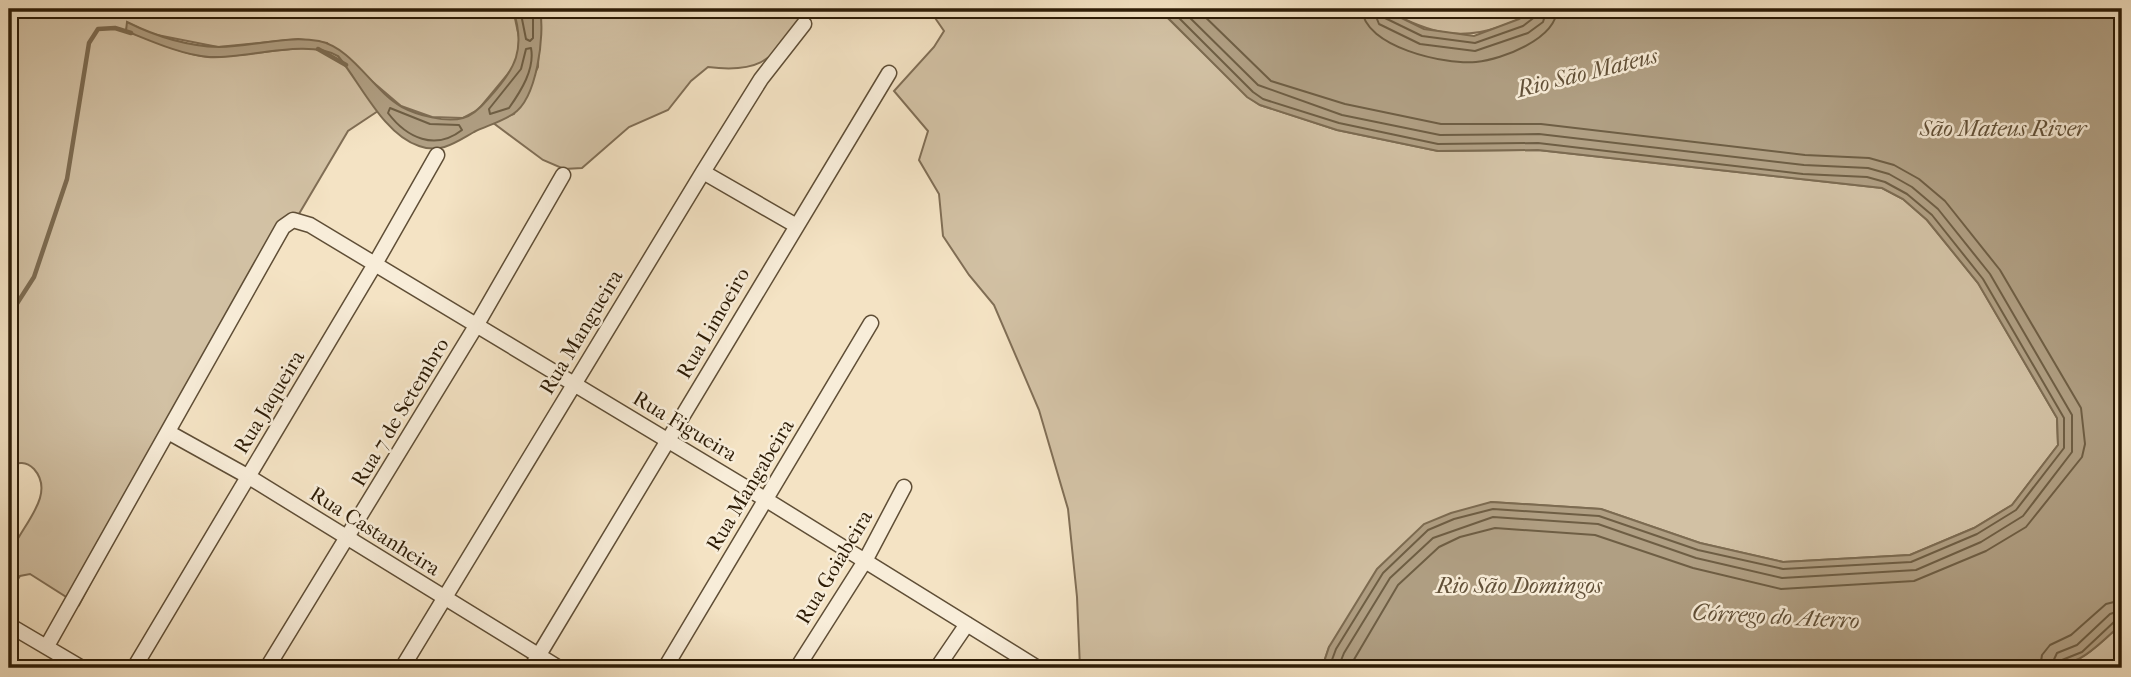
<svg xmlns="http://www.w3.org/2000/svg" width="2131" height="677" viewBox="0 0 2131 677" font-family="'IM FELL French Canon',serif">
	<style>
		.green { fill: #d2c1a4; stroke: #806e55; stroke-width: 2 }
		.water { fill: #b09f83; stroke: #7c6b51; stroke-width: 2 }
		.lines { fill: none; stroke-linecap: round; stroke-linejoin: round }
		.shore { stroke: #6e5e44; stroke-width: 2 }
		.stream { stroke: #7c6b51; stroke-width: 4.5 }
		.minor-casing { stroke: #5f4e36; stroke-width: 17 }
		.minor { stroke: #f8edd9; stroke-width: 14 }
		.labels { text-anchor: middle; stroke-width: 5; stroke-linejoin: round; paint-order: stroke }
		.street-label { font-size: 21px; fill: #2d1c06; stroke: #f8edd9 }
		.water-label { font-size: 23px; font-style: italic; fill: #615038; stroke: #f8edd9 }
	</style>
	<rect width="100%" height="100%" fill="#f4e3c4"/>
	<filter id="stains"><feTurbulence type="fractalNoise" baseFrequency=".00286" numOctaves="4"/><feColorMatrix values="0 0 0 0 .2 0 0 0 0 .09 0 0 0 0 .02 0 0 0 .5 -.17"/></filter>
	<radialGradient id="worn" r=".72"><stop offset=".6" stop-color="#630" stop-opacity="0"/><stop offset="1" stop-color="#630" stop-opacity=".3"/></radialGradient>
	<!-- green -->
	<path class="green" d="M9 9H513L520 42 516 64 478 110 463 118 432 117 401 106 327 43 298 39 218 47 152 34 128 23 126 31C151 39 181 54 208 57 240 60 306 40 331 52 351 61 368 93 378 111L348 131 176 422 79 605 30 574 20 576 9 593C9 582 7 570 9 559 14 532 59 497 34 469 26 461 18 462 9 466Z
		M540 9H812C773 50 773 75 708 67L691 81 668 110 629 127 582 168 564 169 543 160 492 122 514 114 538 67Z
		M924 9H1083L1094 18H1101L1105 9H1162L1167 17 1248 97 1260 105 1337 130 1438 151 1538 150 1882 188 1903 199 1927 220 1978 283 2057 418 2058 445 2012 505 1974 528 1910 555 1783 562 1700 543 1601 509 1491 502 1329 647 1322 668H1080L1077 597 1068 509 1039 410 994 305 969 275 943 236 939 194 919 160 928 131 894 91 934 47 944 31 931 12Z
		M1383 9H1533C1524 19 1512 22 1499 27 1453 43 1424 29 1383 9Z
		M2122 624V668H2041C2085 664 2090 651 2122 624Z"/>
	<!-- water -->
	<path class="water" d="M513 9H540C545 35 537 99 513 114 501 122 486 126 474 132 456 142 441 154 419 146 384 135 361 84 338 56 308 38 245 59 209 57 182 55 151 41 126 31L127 22C155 36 187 46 219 47 252 47 285 35 319 41 353 48 373 91 402 107 417 115 446 123 463 118 474 115 482 106 488 99 516 69 526 49 513 9Z
		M1162 9H1383L1424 29 1474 36 1519 19 1533 9H2122V624C2090 651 2085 664 2041 668H1322L1329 647 1377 569 1424 524 1451 513 1491 502 1601 509 1700 543 1783 562 1910 555 1974 528 2012 505 2058 445 2057 418 1978 283 1927 220 1903 199 1882 188 1538 150 1438 151 1337 130 1260 105 1247 97 1167 17Z"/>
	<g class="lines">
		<!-- shore -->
		<path class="shore" d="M520 9 526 39 530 41 533 38V9
			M1170 9 1253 92 1263 99 1339 123 1438 144 1538 143 1803 174 1867 177 1885 182 1907 194 1932 215 1983 279 2064 418V448L2016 510 1977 534 1911 562 1783 569 1698 550 1599 516 1493 509 1454 519 1428 530 1383 573 1336 649 1329 668
			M1181 9 1258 85 1342 115 1440 135 1539 134 1804 165 1868 168 1889 174 1912 187 1938 209 1990 274 2072 415V452L2023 516 1981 542 1916 570 1782 578 1696 558 1598 524 1493 517 1433 538 1390 578 1344 653 1338 668
			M1197 9 1271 81 1345 104 1441 124H1541L1805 155 1869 158 1894 165 1919 179 1945 201 2000 270 2081 408 2085 444 2082 457 2026 527 1986 551 1914 581 1781 589 1693 568 1595 535 1495 528 1460 537 1439 547 1398 585 1349 668
			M1362 9C1364 47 1445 65 1476 62 1503 59 1556 39 1557 9
			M1373 9 1379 24 1420 44 1475 51 1528 33 1543 22 1547 9
			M1382 9 1385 18 1422 36 1475 43 1523 26 1536 16 1538 9
			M531 48C535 69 521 91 509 108L490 114 489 109 521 69 526 49Z
			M390 108 430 124 459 125 462 130C435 151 407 138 388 113Z
			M2040 668 2042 655 2050 645 2071 635 2106 604 2122 600
			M2050 668 2057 653 2077 645 2110 614 2122 610
			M2059 668 2062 660 2082 652 2115 621 2122 619"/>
		<!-- stream -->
		<path class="stream" d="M318 49 346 65
			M9 316 34 277 67 179 89 43 98 29 115 28 131 33"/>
		<defs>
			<path id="minor" d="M703 172 795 225
				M168 432 249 477 559 668
				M9 625 82 668
				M47 646 283 227 293 220 310 225 765 499 1036 667
				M134 668 375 264 437 155
				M267 668 476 326 563 175
				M402 668 703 172 761 79 804 24
				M531 668 889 73
				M665 668 871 323
				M797 668 865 561 904 487
				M937 668 967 624"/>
		</defs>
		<!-- minor casing -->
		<use href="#minor" class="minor-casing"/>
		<!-- minor -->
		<use href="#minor" class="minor"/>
	</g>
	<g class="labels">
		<!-- street labels -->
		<g class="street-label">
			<text transform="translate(713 323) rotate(-60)" y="7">Rua Limoeiro</text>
			<text transform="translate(581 332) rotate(-59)" y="7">Rua Mangueira</text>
			<text transform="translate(269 402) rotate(-59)" y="7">Rua Jaqueira</text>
			<text transform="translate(400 412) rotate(-59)" y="7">Rua 7 de Setembro</text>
			<text transform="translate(685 426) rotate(31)" y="7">Rua Figueira</text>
			<text transform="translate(750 485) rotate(-59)" y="7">Rua Mangabeira</text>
			<text transform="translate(375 531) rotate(32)" y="7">Rua Castanheira</text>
			<text transform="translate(834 567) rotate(-59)" y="7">Rua Goiabeira</text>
		</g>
		<!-- water labels -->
		<g class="water-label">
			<text transform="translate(1587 72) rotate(-14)" y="8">Rio São Mateus</text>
			<text x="2003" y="136">São Mateus River</text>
			<text x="1519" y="593">Rio São Domingos</text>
			<text transform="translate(1776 616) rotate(3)" y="8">Córrego do Aterro</text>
		</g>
	</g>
	<!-- margin -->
	<rect width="2131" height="677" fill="none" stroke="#f4e3c4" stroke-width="35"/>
	<rect x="10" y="10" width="2110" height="656" fill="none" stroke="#2d1c06" stroke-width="3.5"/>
	<rect x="18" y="18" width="2096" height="642" fill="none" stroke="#2d1c06" stroke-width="2"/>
	<rect width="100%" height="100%" filter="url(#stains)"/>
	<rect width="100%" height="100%" fill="url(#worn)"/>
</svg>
